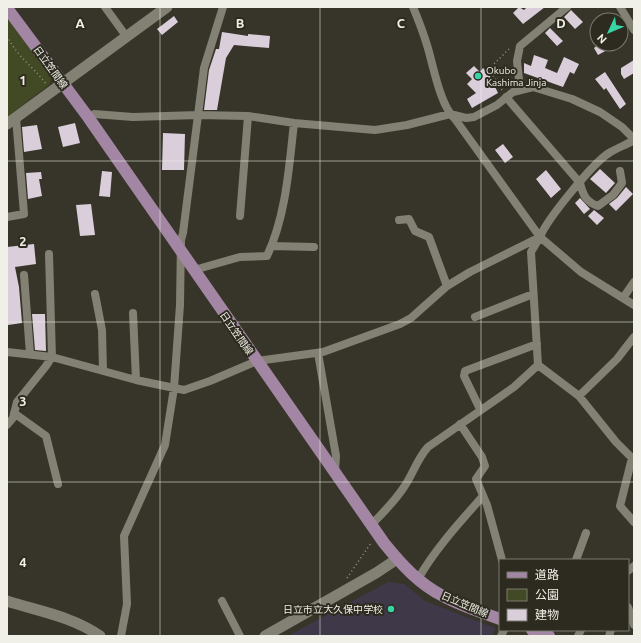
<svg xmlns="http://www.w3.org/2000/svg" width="641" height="643" viewBox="0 0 641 643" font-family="Ubuntu,'Noto Sans JP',sans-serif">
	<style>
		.education { fill: #3f3849 }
		.green { fill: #414a24 }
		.building { fill: #d9ceda }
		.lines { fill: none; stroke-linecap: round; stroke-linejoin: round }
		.path { stroke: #96948a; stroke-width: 1.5; stroke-dasharray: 1 3; stroke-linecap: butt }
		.street { stroke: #838173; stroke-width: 8 }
		.secondary { stroke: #838173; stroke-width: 11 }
		.primary { stroke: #a286a4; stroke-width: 12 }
		.grid { fill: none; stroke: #f1f0e8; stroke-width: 1; stroke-opacity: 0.55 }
		.poi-dot { fill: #37d4a6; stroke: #2d2b1f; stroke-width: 1.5 }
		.labels { text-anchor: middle; stroke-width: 4; stroke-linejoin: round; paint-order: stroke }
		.street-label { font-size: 10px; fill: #f1f0e8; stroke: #2d2b1f }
		.poi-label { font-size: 10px; fill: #f1f0e8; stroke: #2d2b1f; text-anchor: start }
		.grid-label { font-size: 13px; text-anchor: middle; font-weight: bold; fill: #f1f0e8; stroke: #2d2b1f; stroke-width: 4; stroke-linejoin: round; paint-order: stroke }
	</style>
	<rect width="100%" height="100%" fill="#373529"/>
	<!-- education -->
	<path class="education" d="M388 582 404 584 425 601 495 628 492 636H288Z"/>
	<!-- green -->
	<path class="green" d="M7 18 51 77 50 84 7 117Z"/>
	<!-- building -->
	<path class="building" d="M519 7 524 10 527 7H545L523 24 513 13Z
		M571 10 583 22 575 29 564 17Z
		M174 16 178 22 162 35 157 29Z
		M550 28 563 41 557 46 545 33Z
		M222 32 248 36V34L270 36 269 48 234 45 226 58 217 110H204L209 70 216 49H219Z
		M599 44H606L609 49 598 55 594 48Z
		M534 55 548 60 545 68 557 73 564 57 579 64 574 74 570 72 563 87 524 73V63L531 66Z
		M634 60V73L624 79 621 74V68Z
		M474 66 480 72 483 68 489 74 498 93 472 108 467 99 476 93 467 84 472 79 466 73Z
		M605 72 626 104 620 109 606 88 604 90 595 79Z
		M75 123 80 143 63 147 58 127Z
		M37 125 42 149 24 152 22 127Z
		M163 133 185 134 184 170H162Z
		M503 144 513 157 505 163 495 150Z
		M600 169 615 183 606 193 590 179Z
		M546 170 561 189 551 198 536 179Z
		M102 171 112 172 110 197 99 196Z
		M41 172 42 179H39L42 196 28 199 26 173Z
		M626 187 633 194 616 211 609 204 617 198Z
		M580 198 590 209 584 214 575 203Z
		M91 204 95 235 80 236 76 205Z
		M594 210 604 218 597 225 588 216Z
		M34 244 36 264 15 267 19 287 22 323 8 325 7 247Z
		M32 314H45L46 351 35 350Z"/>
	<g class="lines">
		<!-- path -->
		<path class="path" d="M7 36C18 58 33 66 46 84
			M502 90 489 69 511 47
			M347 578 371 543"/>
		<!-- street -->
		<path class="street" d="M105 7 126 36
			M413 7C418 19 423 32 427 45 433 64 440 106 455 119L540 237 581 272 634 305
			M620 7 634 30
			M520 89 517 61 520 46 567 7
			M506 97 580 183C583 195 586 202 598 206L613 195 622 183 620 171
			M88 117 94 114 133 117 198 115 248 116 294 123 375 130 407 125 450 114 466 118 474 117 497 105 513 92 533 87 572 99 600 112 622 127 634 139
			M240 216 248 116
			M7 217 24 214 16 118
			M399 220 409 219 415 231 429 237 447 286
			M272 246 314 247
			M194 270 240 257 267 256C286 216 289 167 294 123
			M24 275 30 354
			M95 294 102 330 103 371
			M623 298 634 282
			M133 313 136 380
			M475 317 533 294
			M7 352 52 357 136 380 184 390 210 381 257 361 323 352 400 324 411 318 447 286 470 272 540 237C547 219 593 163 609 153 617 148 626 145 634 140
			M318 353 336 456 335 472
			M538 365 579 396 616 442 632 458 620 506 634 522
			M579 396 617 359 634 337
			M480 409 464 376 465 371 537 344
			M14 413 46 436 58 484
			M460 424 482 457 485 466 476 479 487 505 502 560
			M7 425 13 418 17 402 46 366 52 357 49 254
			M371 525C383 513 395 501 404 487 413 474 417 459 428 447L514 387 538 365 531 252 540 237
			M576 560 586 533
			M628 571 634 566
			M418 579C435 549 460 522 483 496
			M222 601 240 636
			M628 607 634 625
			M121 636 127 604 124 536 165 445 174 388 180 305 181 240 183 233 204 68 223 7
			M501 636 504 630
			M578 636 581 630
			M609 636 611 630"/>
		<!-- secondary -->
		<path class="secondary" d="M7 124 167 7
			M7 601C38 611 74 617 100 636
			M265 636 376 573 397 559"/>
		<!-- primary -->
		<path class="primary" d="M7 8 88 117 384 543C401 564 419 584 443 596 461 606 481 612 500 619
			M532 630 549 636"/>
	</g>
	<!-- grid -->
	<path class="grid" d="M160 7V636M320 7V636M481 7V636M7 161H634M7 322H634M7 482H634"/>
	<!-- markers -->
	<g class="poi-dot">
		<circle cx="478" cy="76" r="4"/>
		<circle cx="391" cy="609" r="4"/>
	</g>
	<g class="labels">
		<!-- street labels -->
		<g class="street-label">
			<text transform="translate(51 67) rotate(54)" y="4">日立笠間線</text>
			<text transform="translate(237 333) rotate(55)" y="4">日立笠間線</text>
			<text transform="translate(465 604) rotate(23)" y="4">日立笠間線</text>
		</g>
		<!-- poi labels -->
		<g class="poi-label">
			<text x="486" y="74">Okubo<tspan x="486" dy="12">Kashima Jinja</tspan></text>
			<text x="383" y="613" text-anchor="end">日立市立大久保中学校</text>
		</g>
	</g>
	<g class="grid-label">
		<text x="80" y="28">A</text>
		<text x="240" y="28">B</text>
		<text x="401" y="28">C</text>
		<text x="561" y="28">D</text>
		<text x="23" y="85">1</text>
		<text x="23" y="246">2</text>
		<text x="23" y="406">3</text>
		<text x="23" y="567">4</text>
	</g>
	<!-- border -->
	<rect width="641" height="643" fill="none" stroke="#f1f0e8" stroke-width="16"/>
	<!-- legend -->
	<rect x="499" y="559" width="130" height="72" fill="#2d2b1f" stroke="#7b7a6f"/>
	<rect x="507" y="572" width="20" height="6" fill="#a286a4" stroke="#7b7a6f"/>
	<text x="535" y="579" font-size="12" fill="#f1f0e8">道路</text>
	<rect x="507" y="589" width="20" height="12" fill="#414a24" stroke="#7b7a6f"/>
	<text x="535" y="599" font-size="12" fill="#f1f0e8">公園</text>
	<rect x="507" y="609" width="20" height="12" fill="#d9ceda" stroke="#7b7a6f"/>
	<text x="535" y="619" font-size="12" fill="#f1f0e8">建物</text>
	<!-- north arrow -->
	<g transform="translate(609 32) rotate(226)"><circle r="19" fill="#2d2b1f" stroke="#7b7a6f"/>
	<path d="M0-3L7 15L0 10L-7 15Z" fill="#37d4a6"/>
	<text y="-6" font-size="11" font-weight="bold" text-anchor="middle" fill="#f1f0e8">N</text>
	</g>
</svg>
